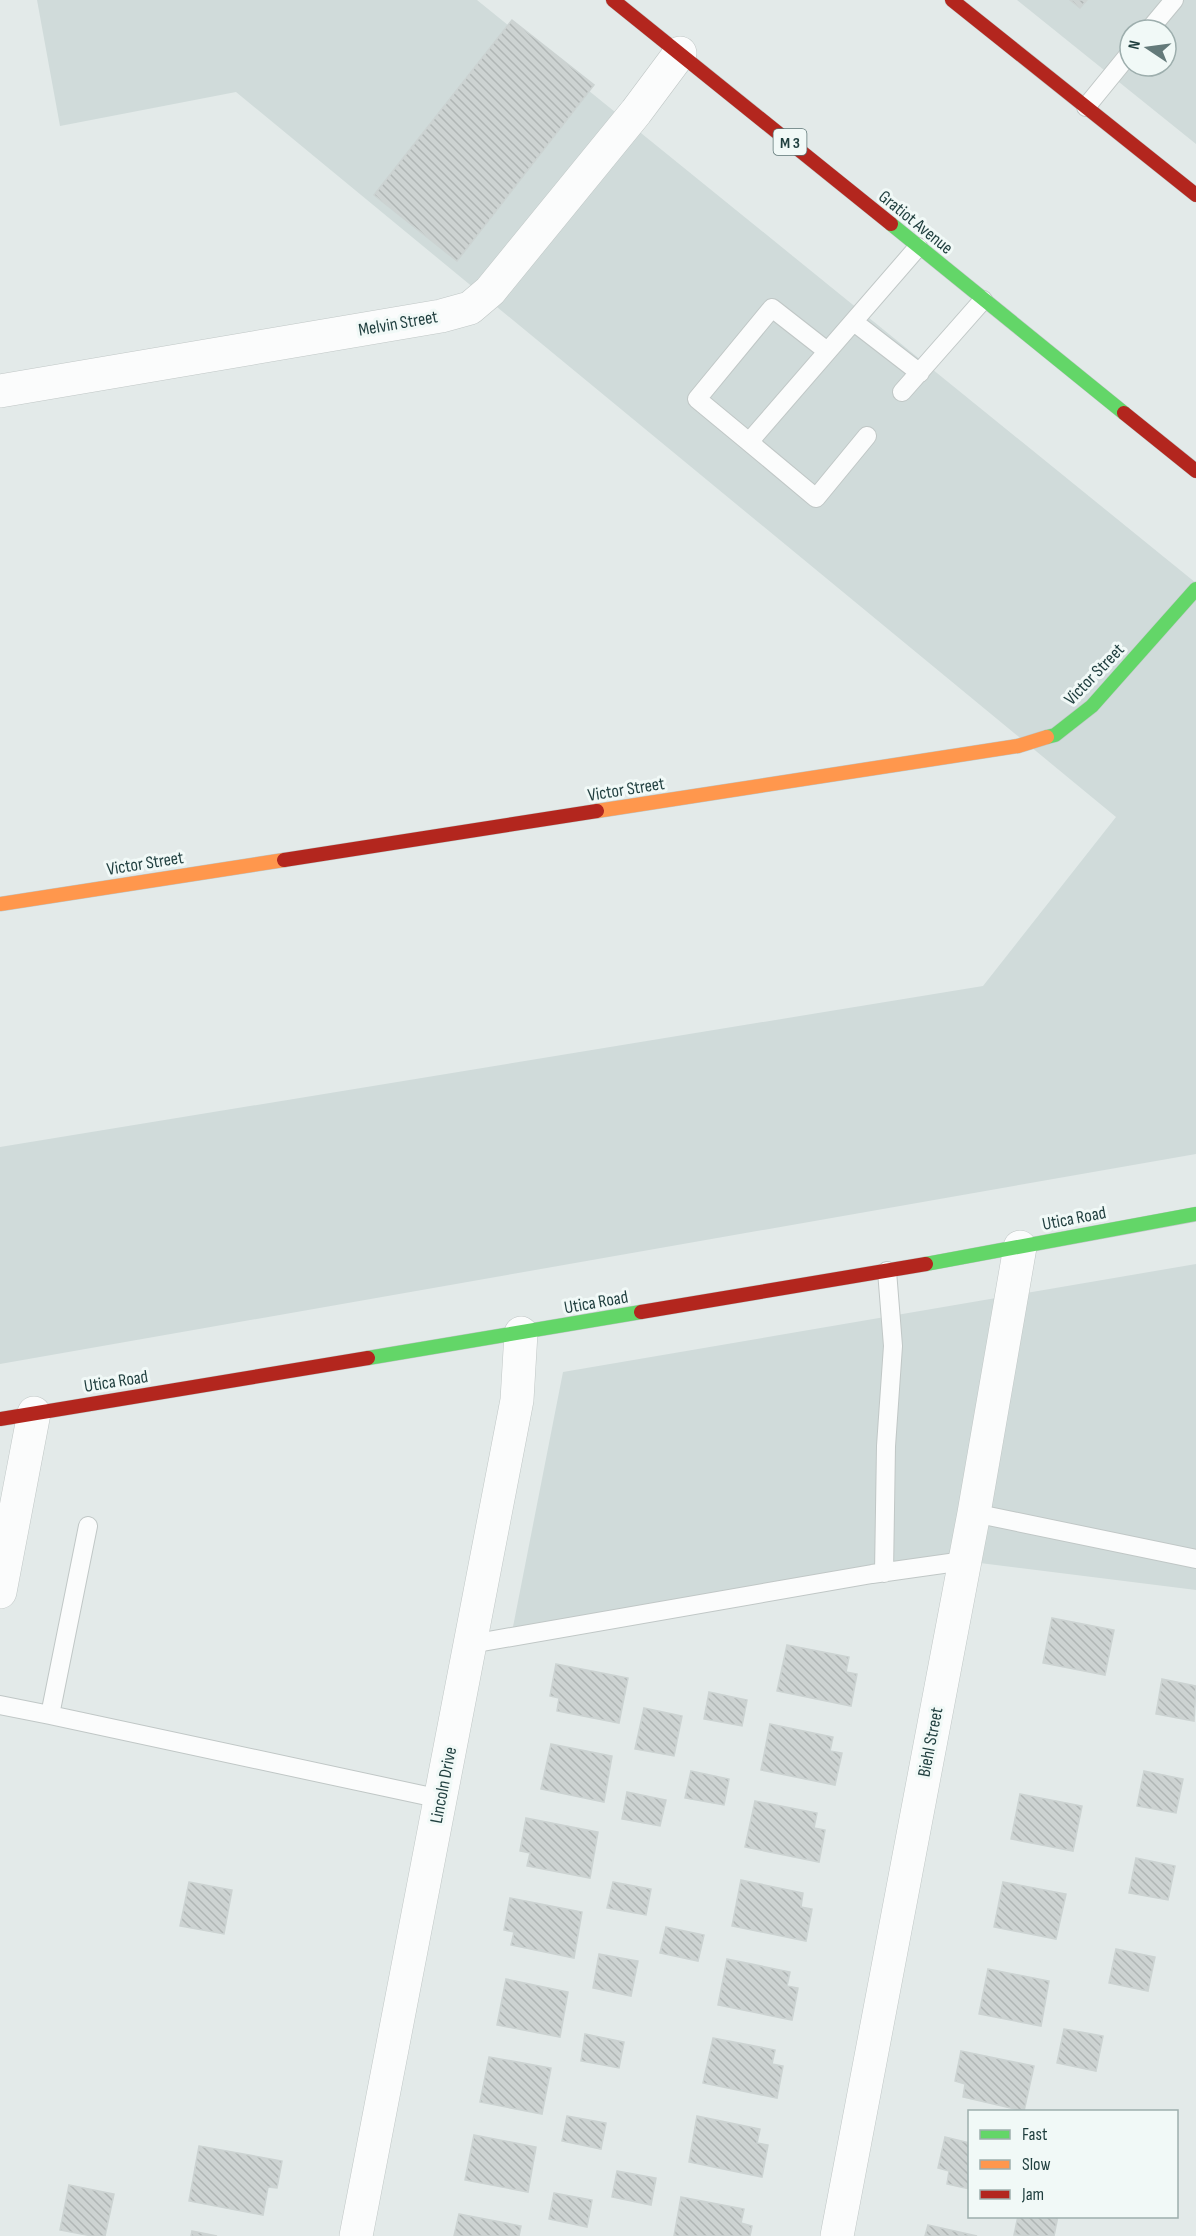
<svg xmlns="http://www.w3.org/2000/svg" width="1196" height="2236" viewBox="0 0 1196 2236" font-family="'Sofia Sans Condensed',sans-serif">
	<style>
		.built { fill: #d0dbda; fill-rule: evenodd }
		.building { fill: url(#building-back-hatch); stroke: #ccd3d2; stroke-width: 1.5 }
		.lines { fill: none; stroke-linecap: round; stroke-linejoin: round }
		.lane-casing { stroke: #c0c7c6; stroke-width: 20 }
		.street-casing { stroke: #c0c7c6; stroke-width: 34 }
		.fast-casing { stroke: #bfc7c6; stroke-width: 15 }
		.slow-casing { stroke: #bfc7c6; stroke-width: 15 }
		.jam-casing { stroke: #bfc7c6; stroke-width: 15 }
		.lane { stroke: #fbfcfc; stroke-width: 18 }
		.street { stroke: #fbfcfc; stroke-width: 33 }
		.fast { stroke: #63d668; stroke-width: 14 }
		.slow { stroke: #ff974d; stroke-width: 14 }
		.jam { stroke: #b3261e; stroke-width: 14 }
		.labels { text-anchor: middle; stroke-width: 6; stroke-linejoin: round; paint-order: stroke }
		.shield { fill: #f1f9f7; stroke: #5e7676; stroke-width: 1.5 }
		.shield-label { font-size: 16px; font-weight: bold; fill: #1f3e3e }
		.street-label { font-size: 18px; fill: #1f3e3e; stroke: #f1f9f7 }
	</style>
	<defs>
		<pattern id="building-back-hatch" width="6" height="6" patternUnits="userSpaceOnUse" patternTransform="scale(1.5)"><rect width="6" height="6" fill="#cdd3d2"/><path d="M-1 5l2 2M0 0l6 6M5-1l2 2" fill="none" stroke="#b0b6b5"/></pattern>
	</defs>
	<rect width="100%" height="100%" fill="#e3eae9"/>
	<!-- built -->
	<path class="built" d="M37 0H477L1196 583V1154L0 1364V1147L983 986 1116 817 236 92 60 126Z
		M1017 0H1196V144ZM1130 30H1166V66H1130Z
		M1196 1264V1590L964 1561 511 1637 563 1372Z"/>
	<!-- building -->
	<path class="building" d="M1070 0H1087L1080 8Z
		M512 20 594 85 457 261 374 195Z
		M1052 1618 1114 1630 1105 1675 1043 1663Z
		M787 1645 849 1657 846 1672 857 1674 851 1706 777 1691Z
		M556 1664 628 1678 619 1723 557 1711 559 1698 550 1696Z
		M1162 1679 1196 1686 1194 1721 1156 1714Z
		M709 1692 747 1700 742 1726 704 1719Z
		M644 1708 682 1716 674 1756 635 1749Z
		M770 1724 833 1737 830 1751 842 1753 835 1785 761 1770Z
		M551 1744 612 1756 604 1802 541 1789Z
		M691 1771 729 1779 724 1805 685 1798Z
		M1144 1771 1183 1779 1176 1813 1137 1806Z
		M627 1792 666 1800 660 1826 622 1819Z
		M1020 1794 1082 1806 1073 1851 1011 1839Z
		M755 1801 817 1813 814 1828 825 1830 819 1862 745 1847Z
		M526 1818 598 1832 590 1878 527 1866 530 1853 520 1851Z
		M1136 1858 1175 1866 1168 1900 1129 1893Z
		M741 1880 803 1893 801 1907 812 1909 806 1941 732 1926Z
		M189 1882 232 1890 224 1934 180 1926Z
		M613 1882 651 1889 646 1915 607 1908Z
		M1003 1882 1066 1894 1056 1939 994 1927Z
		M510 1898 582 1912 574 1958 511 1945 514 1932 504 1930Z
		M666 1927 704 1935 698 1961 660 1953Z
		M1116 1949 1155 1957 1148 1991 1109 1983Z
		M599 1954 638 1961 631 1996 593 1988Z
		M727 1959 790 1972 787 1986 798 1988 792 2020 718 2005Z
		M988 1969 1049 1981 1041 2026 979 2014Z
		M506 1979 568 1992 560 2037 497 2025Z
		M1064 2029 1103 2036 1096 2071 1057 2063Z
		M585 2034 624 2042 619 2068 581 2061Z
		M713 2038 775 2050 772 2064 783 2066 777 2098 703 2083Z
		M961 2051 1034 2066 1024 2111 963 2097 965 2084 955 2081Z
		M489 2057 551 2068 542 2114 480 2102Z
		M567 2116 606 2123 601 2149 562 2141Z
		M697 2116 760 2129 757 2143 768 2145 762 2177 689 2162Z
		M474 2135 536 2147 528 2192 465 2180Z
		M945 2137 970 2143V2189L947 2184 949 2171 938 2168Z
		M199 2146 282 2161 277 2188 268 2187 263 2215 189 2201Z
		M617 2171 656 2178 651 2205 612 2197Z
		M69 2185 114 2194 105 2236H92L60 2230Z
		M554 2193 592 2200 587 2227 549 2219Z
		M681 2197 744 2209 741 2223 752 2226 750 2236H674Z
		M459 2214 521 2226 519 2236H454Z
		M1018 2216H1058L1054 2236 1014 2235Z
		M928 2225 977 2236H925Z
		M192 2231 217 2236H191Z"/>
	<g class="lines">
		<defs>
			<path id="lane" d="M1149 30 1174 0
				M1086 107 1130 53
				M854 322 920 373
				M902 392 983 300
				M867 436 816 498 749 442 918 247
				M749 442 697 399 772 308 827 351
				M974 1513 1196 1559
				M884 1573 886 1446 893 1346 887 1271
				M471 1644 872 1574 964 1561
				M0 1705 50 1715 88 1526
				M50 1715 441 1799"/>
			<path id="street" d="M0 391 441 316 470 308 490 291 636 112 680 53
				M0 1592 34 1413
				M356 2236 517 1400 521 1333
				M837 2236 974 1513 1020 1247"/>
			<path id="fast" d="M891 224 1124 413
				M1047 737 1055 735 1092 706 1196 589
				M926 1264 1196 1214
				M368 1358 641 1312"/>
			<path id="slow" d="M597 811 1018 746 1047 737
				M0 904 284 860"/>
			<path id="jam" d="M613 0 891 224
				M952 0 1196 195
				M1124 413 1196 471
				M284 860 597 811
				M641 1312 926 1264
				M0 1419 368 1358"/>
		</defs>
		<!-- lane casing -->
		<use href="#lane" class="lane-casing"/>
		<!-- street casing -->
		<use href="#street" class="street-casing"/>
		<!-- fast casing -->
		<use href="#fast" class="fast-casing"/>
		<!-- slow casing -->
		<use href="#slow" class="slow-casing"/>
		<!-- jam casing -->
		<use href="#jam" class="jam-casing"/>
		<!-- lane -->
		<use href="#lane" class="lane"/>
		<!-- street -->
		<use href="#street" class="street"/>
		<!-- fast -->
		<use href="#fast" class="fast"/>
		<!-- slow -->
		<use href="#slow" class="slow"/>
		<!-- jam -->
		<use href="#jam" class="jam"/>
	</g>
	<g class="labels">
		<!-- shield labels -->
		<rect class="shield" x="773.5" y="129" width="33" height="26" rx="4.5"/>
		<g class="shield-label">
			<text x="790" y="148">M 3</text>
		</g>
		<!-- street labels -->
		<g class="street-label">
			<text transform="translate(916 222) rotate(39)" y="6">Gratiot Avenue</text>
			<text transform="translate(398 323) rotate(-10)" y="6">Melvin Street</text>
			<text transform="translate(1094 674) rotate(-46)" y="6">Victor Street</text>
			<text transform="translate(626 789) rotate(-9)" y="6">Victor Street</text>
			<text transform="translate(145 863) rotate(-9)" y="6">Victor Street</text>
			<text transform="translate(1074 1218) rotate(-11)" y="6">Utica Road</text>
			<text transform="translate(596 1302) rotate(-10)" y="6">Utica Road</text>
			<text transform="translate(116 1381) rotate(-9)" y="6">Utica Road</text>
			<text transform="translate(930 1742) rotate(-79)" y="6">Biehl Street</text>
			<text transform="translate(443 1785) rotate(-79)" y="6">Lincoln Drive</text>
		</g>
	</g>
	<!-- legend -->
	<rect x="968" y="2110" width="210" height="108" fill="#f1f9f7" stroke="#9daead" stroke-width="1.5"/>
	<rect x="980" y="2130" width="30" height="9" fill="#63d668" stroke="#9daead" stroke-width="1.5"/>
	<text x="1022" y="2140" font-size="18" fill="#1f3e3e">Fast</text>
	<rect x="980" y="2160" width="30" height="9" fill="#ff974d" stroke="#9daead" stroke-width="1.5"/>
	<text x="1022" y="2170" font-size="18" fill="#1f3e3e">Slow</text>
	<rect x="980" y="2190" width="30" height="9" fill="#b3261e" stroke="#9daead" stroke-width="1.5"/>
	<text x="1022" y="2200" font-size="18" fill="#1f3e3e">Jam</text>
	<!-- north arrow -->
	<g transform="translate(1148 48) rotate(283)"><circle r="28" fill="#f1f9f7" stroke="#9daead" stroke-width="1.5"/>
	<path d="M0-4.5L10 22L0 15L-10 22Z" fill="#647a7a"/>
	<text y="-9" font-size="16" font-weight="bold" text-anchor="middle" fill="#1f3e3e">N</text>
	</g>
</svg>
